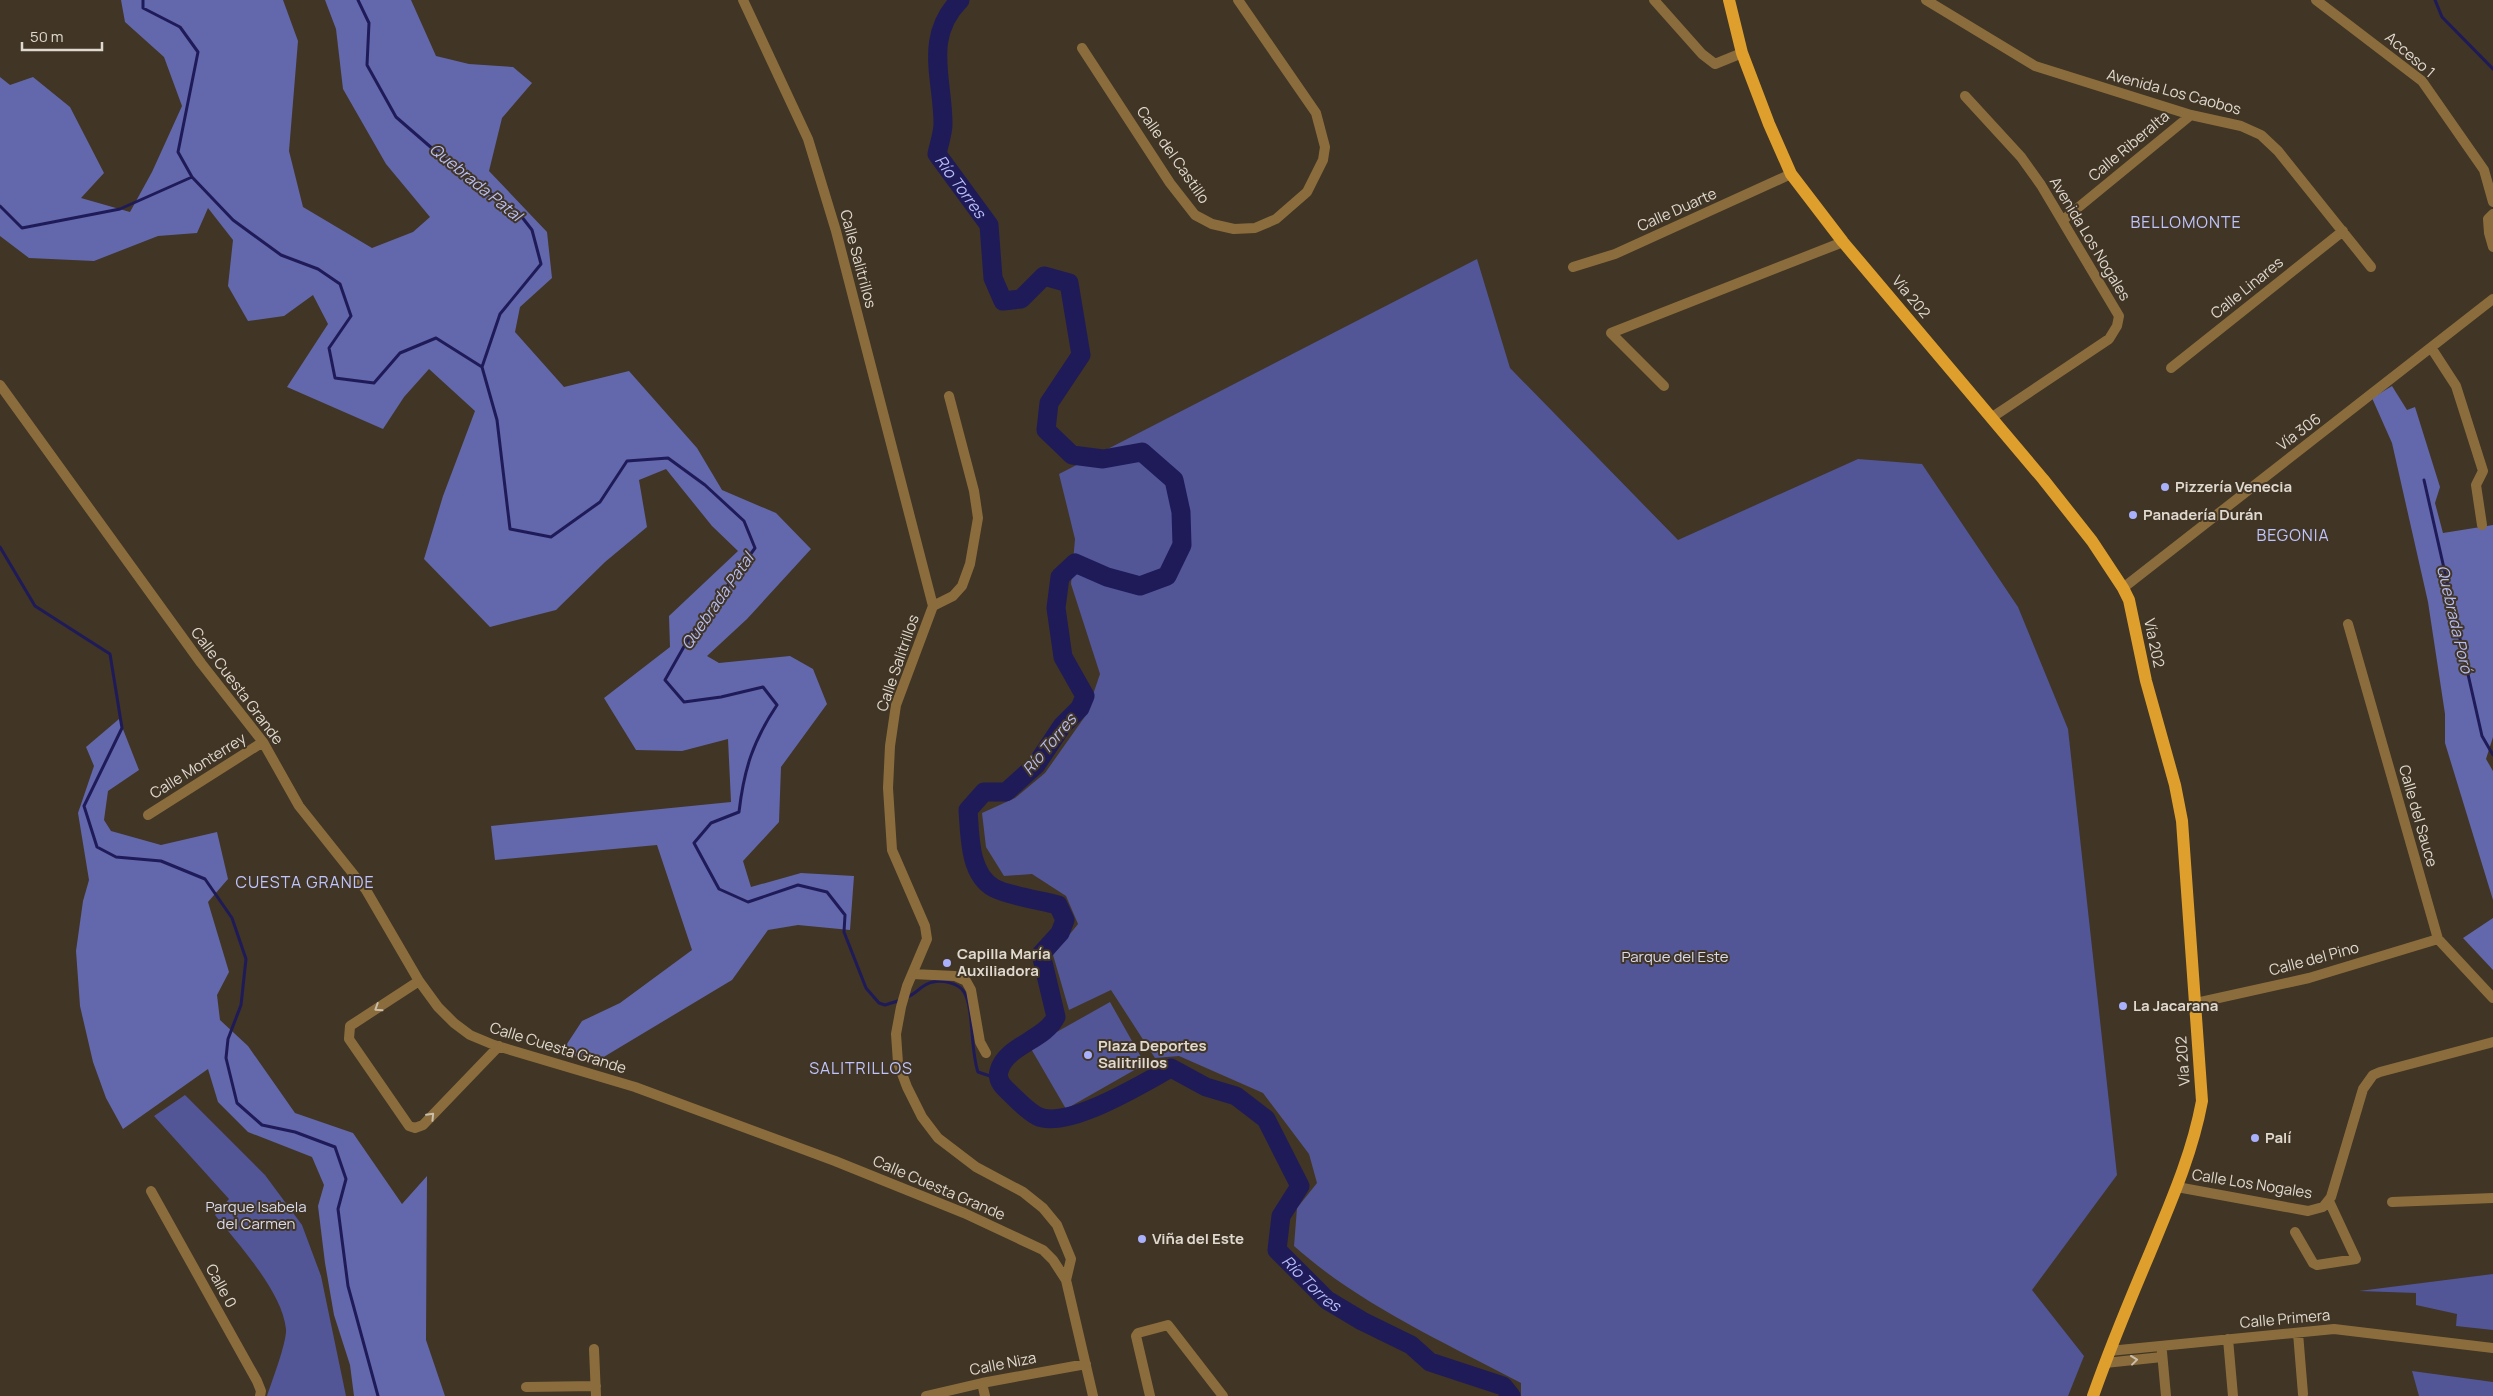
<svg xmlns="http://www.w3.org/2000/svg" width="2493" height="1396" viewBox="0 0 2493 1396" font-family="Manrope,sans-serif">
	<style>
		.green { fill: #525596 }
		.forest { fill: #6367ac }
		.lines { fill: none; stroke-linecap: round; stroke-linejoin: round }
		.stream { stroke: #1f1b59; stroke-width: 3 }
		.river { stroke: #1f1b59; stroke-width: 19 }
		.minor { stroke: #8b6d3d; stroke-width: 10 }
		.major { stroke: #de9f2d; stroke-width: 12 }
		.oneway { stroke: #cbbeaa }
		.poi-dot { fill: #a9b0fc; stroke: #413525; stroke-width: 2 }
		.labels { text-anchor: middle; stroke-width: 4; stroke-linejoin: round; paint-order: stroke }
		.street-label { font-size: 15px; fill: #e0d9cf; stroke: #413525 }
		.poi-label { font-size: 15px; font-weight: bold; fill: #e0d9cf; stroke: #413525; text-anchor: start }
		.park-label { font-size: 15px; fill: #d8daee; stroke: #413525 }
		.water-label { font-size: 16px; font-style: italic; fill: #b6bcf6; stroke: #413525 }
		.neighbourhood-label { font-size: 16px; letter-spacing: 1px; fill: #bfc5fe; stroke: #413525 }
	</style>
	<rect width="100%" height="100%" fill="#413525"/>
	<!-- green -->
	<path class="green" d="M1477 259 1510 368 1678 540 1858 459 1922 464 2018 607 2068 729 2117 1175 2032 1290 2084 1356 2068 1396H1521V1383C1444 1342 1360 1305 1294 1246L1297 1208 1317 1183 1309 1154 1263 1093 1179 1056 1155 1058 1111 990 1069 1010 1053 955 1078 924 1066 896 1032 874 1004 876 986 847 982 813 1015 798 1045 773 1086 715 1100 674 1071 584 1075 539 1059 474Z
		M1110 1002 1145 1064 1066 1109 1030 1047Z
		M185 1095 265 1175 302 1225 321 1276 346 1396H267C272 1381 287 1342 286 1329 282 1291 238 1244 215 1215L229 1199 154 1116Z
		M2493 1274V1330L2456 1326 2457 1314 2416 1305V1293L2359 1291Z
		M2412 1371 2493 1382V1396H2419Z"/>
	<!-- forest -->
	<path class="forest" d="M121 0H283L298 41 289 151 303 207 372 248 413 232 430 217 386 164 343 89 336 29 325 0H411L436 56 469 64 513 67 532 83 502 118 489 171 547 232 552 278 520 307 515 332 564 387 629 371 697 448 722 490 776 513 811 549 747 619 707 656 719 663 790 656 813 669 827 704 781 767 779 822 743 861 751 887 801 873 854 876 850 930 798 925 768 930 732 980 592 1064 563 1050 582 1021 620 1003 692 950 657 845 495 860 491 826 731 802 728 739 682 751 636 750 604 698 670 647 669 616 738 551 712 526 666 469 639 480 647 527 605 562 556 610 490 627 424 559 443 496 475 411 429 369 404 397 383 429 287 387 328 324 313 295 284 316 248 321 228 286 233 240 208 208 197 233 158 236 94 261 29 258 0 236V77L10 85 33 77 70 107 104 173 81 198 130 212 152 172 182 106 164 57 125 22Z
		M2392 386 2407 410 2415 407 2440 487 2435 503 2443 533 2493 525V737L2486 759 2493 771V900L2445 743V714L2428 602 2392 443 2372 398Z
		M119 719 139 770 108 791 104 820 111 831 161 845 217 832 228 879 208 902 229 972 217 995 220 1020 248 1046 295 1113 353 1133 402 1204 427 1176 426 1340 445 1396H354L350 1365 334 1315 325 1263 318 1206 324 1185 312 1157 248 1132 218 1102 208 1069 123 1129 106 1098 93 1062 80 1006 76 951 83 901 89 880 78 813 94 766 86 747Z
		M2493 918V970L2463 938Z"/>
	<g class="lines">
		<!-- stream -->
		<path class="stream" d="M143 0V8L180 27 198 52 178 152 192 177
			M358 0 369 23 367 65 396 117 464 176 518 212 532 230 541 264 500 314 482 367 497 420 510 529 551 537 600 502 627 461 668 458 705 485 744 521 755 548 686 643 665 680 684 702 721 697 763 687 777 705C753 741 744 769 739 812L711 823 694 843 719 889 748 902 798 885 827 892 845 915 844 932 866 988 879 1003 885 1005 901 1000
			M2435 0 2442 17 2493 69
			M0 206 22 228 120 209 192 177 233 220 281 255 318 269 340 284 351 316 329 348 335 378 374 383 400 353 436 338 482 367
			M2424 480 2482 736 2493 755
			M0 547 35 606 110 654 122 728 84 806 97 847 116 857 161 861 205 879 232 918 246 959 241 1005 228 1039 226 1058 237 1103 262 1125 295 1132 335 1147 346 1179 338 1209 348 1286 378 1396
			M907 997C917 994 921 984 933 982 942 980 959 983 964 992 974 1008 970 1049 978 1072L999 1079"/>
		<!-- river -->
		<path class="river" id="s1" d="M960 0C923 37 943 79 943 124 943 133 939 144 937 154L989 225 993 278 1003 301 1021 299 1044 276 1069 283 1081 355 1049 403 1046 430 1072 455 1103 459 1142 452 1174 480 1181 512 1182 545 1167 576 1140 586 1107 577 1075 563 1060 577 1056 608 1063 657 1085 696 1080 708 1062 726 1036 765 1006 792H984L968 810C970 836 969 874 994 888 1006 895 1043 901 1058 905L1065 920 1060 933 1041 954 1056 1017C1045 1040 1005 1046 999 1071 996 1082 1006 1089 1013 1096 1020 1103 1028 1111 1037 1116 1066 1131 1143 1083 1171 1068L1206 1087 1236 1096 1266 1119 1300 1186 1281 1216 1277 1250 1327 1300 1362 1321 1411 1345 1430 1362 1503 1386 1511 1396"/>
		<!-- minor -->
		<path class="minor" d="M743 0 808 139 836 231 933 606 896 705 890 746 888 788 892 850 925 926 927 939 907 986 901 1007 896 1034 898 1063 907 1087 922 1117 938 1138 976 1167 1023 1192 1043 1208 1057 1225 1071 1259 1066 1280 1093 1396
			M1654 0 1702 54 1715 64 1742 53
			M1926 0 2035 66 2191 115 2241 126 2261 135 2278 151 2371 267
			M2316 0 2422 81 2484 170 2493 202
			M1082 48 1170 183 1195 215 1212 224 1234 229 1255 228 1276 219 1307 192 1323 160 1325 147 1316 113 1238 0
			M1965 96 2021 157 2041 185 2119 316 2117 326 2109 339 1991 418
			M2493 214 2488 219 2489 233 2493 247
			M2063 220 2191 115
			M1573 267 1615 254 1791 174
			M2432 349 2456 386 2483 471 2476 485 2482 525
			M2171 368 2343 231
			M0 385 201 663 263 742 299 806 366 890 419 981 438 1007 454 1023 470 1035 494 1045 635 1087 835 1161 964 1213 1043 1250 1053 1260 1066 1280
			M1664 386 1611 333 1843 242
			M2123 588 2493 299
			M933 606 953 596 962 586 970 564 978 518 974 491 949 396
			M2348 624 2438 939 2493 998
			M148 815 263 742
			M912 974 955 976 966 981 971 990 980 1042 986 1053
			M419 981 350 1026 349 1039 409 1126 415 1128 423 1125 499 1046
			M2196 1003 2309 978 2438 939
			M2177 1187 2308 1211 2323 1207 2331 1197 2363 1089 2373 1075 2380 1072 2493 1042
			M151 1191 257 1381 261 1391 260 1396
			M2392 1202 2493 1198
			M2295 1232 2313 1263 2317 1265 2356 1259 2329 1201
			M2298 1333 2303 1394
			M2228 1339 2233 1396
			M594 1349 596 1396
			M2109 1351 2334 1329 2493 1348
			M2162 1352 2166 1396
			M2105 1363 2162 1357
			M982 1383 985 1396
			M526 1387 596 1386
			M926 1396 982 1383 1086 1364
			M1150 1396 1136 1336 1138 1333 1168 1325 1223 1396"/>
		<!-- major -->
		<path class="major" d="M1729 0 1742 53 1769 124 1791 174 1843 242 2043 479 2092 541 2123 588 2129 600 2146 681 2175 785 2182 821 2202 1101C2192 1155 2170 1204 2149 1255 2129 1302 2110 1348 2093 1396"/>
	</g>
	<!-- one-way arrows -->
	<defs><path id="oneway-chevron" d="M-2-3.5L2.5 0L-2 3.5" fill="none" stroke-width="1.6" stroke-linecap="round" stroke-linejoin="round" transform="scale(1.25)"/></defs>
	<g class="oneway">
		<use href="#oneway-chevron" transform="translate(378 1008) rotate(147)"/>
		<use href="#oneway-chevron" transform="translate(431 1116) rotate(-46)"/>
		<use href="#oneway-chevron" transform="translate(2134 1360) rotate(-7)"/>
	</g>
	<!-- markers -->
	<g class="poi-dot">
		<circle cx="2165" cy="487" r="5"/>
		<circle cx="2133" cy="515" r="5"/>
		<circle cx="947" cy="963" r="5"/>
		<circle cx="2123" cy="1006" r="5"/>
		<circle cx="1088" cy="1055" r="5"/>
		<circle cx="2255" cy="1138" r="5"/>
		<circle cx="1142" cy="1239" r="5"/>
	</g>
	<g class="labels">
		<!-- street labels -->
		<g class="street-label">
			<text transform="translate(2410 55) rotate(41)" y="5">Acceso 1</text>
			<text transform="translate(2174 92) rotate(15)" y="5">Avenida Los Caobos</text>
			<text transform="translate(2129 146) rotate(-40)" y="5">Calle Riberalta</text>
			<text transform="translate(1173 155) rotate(55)" y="5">Calle del Castillo</text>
			<text transform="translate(1677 210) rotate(-24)" y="5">Calle Duarte</text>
			<text transform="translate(2090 239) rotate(59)" y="5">Avenida Los Nogales</text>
			<text transform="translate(858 259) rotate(75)" y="5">Calle Salitrillos</text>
			<text transform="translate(2247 288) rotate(-39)" y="5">Calle Linares</text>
			<text transform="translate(1911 297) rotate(50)" y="5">Vía 202</text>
			<text transform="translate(2299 432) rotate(-37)" y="5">Vía 306</text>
			<text transform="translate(2154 643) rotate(78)" y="5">Vía 202</text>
			<text transform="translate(898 663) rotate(-71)" y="5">Calle Salitrillos</text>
			<text transform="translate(237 686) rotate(53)" y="5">Calle Cuesta Grande</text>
			<text transform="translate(198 766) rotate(-32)" y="5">Calle Monterrey</text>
			<text transform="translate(2418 816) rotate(74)" y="5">Calle del Sauce</text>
			<text transform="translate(2314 959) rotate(-15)" y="5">Calle del Pino</text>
			<text transform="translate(558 1048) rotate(17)" y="5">Calle Cuesta Grande</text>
			<text transform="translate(2183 1061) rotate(-94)" y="5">Vía 202</text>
			<text transform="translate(2252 1184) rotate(9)" y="5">Calle Los Nogales</text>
			<text transform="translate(939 1188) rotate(23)" y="5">Calle Cuesta Grande</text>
			<text transform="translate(221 1286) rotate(61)" y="5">Calle 0</text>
			<text transform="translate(2285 1319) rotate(-5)" y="5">Calle Primera</text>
			<text transform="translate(1003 1364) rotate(-11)" y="5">Calle Niza</text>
		</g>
		<!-- poi labels -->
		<g class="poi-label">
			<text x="2175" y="492">Pizzería Venecia</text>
			<text x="2143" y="520">Panadería Durán</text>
			<text x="957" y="959">Capilla María<tspan x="957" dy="17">Auxiliadora</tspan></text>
			<text x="2133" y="1011">La Jacarana</text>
			<text x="1098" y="1051">Plaza Deportes<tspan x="1098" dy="17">Salitrillos</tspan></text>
			<text x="2265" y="1143">Palí</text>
			<text x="1152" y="1244">Viña del Este</text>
		</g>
		<!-- park labels -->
		<g class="park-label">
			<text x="1675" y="962">Parque del Este</text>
			<text x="256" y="1212">Parque Isabela<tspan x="256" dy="17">del Carmen</tspan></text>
		</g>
		<!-- water labels -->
		<g class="water-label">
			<text transform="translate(476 182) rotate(39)" y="6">Quebrada Patal</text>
			<text dy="6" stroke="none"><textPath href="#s1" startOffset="201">Río Torres</textPath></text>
			<text transform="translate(717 601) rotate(-55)" y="6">Quebrada Patal</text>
			<text transform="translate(2455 619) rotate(77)" y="6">Quebrada Poró</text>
			<text transform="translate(1049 744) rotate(-50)" y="6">Río Torres</text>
			<text dy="6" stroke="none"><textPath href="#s1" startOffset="2092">Río Torres</textPath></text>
		</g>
		<!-- neighbourhood labels -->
		<g class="neighbourhood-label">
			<text x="2186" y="228">BELLOMONTE</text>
			<text x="2293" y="541">BEGONIA</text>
			<text x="305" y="888">CUESTA GRANDE</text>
			<text x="861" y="1074">SALITRILLOS</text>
		</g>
	</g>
	<!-- scale -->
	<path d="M22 42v8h80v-8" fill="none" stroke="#e0d9cf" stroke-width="2.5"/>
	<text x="30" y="42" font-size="15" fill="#e0d9cf" stroke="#413525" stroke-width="4" paint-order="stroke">50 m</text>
</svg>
